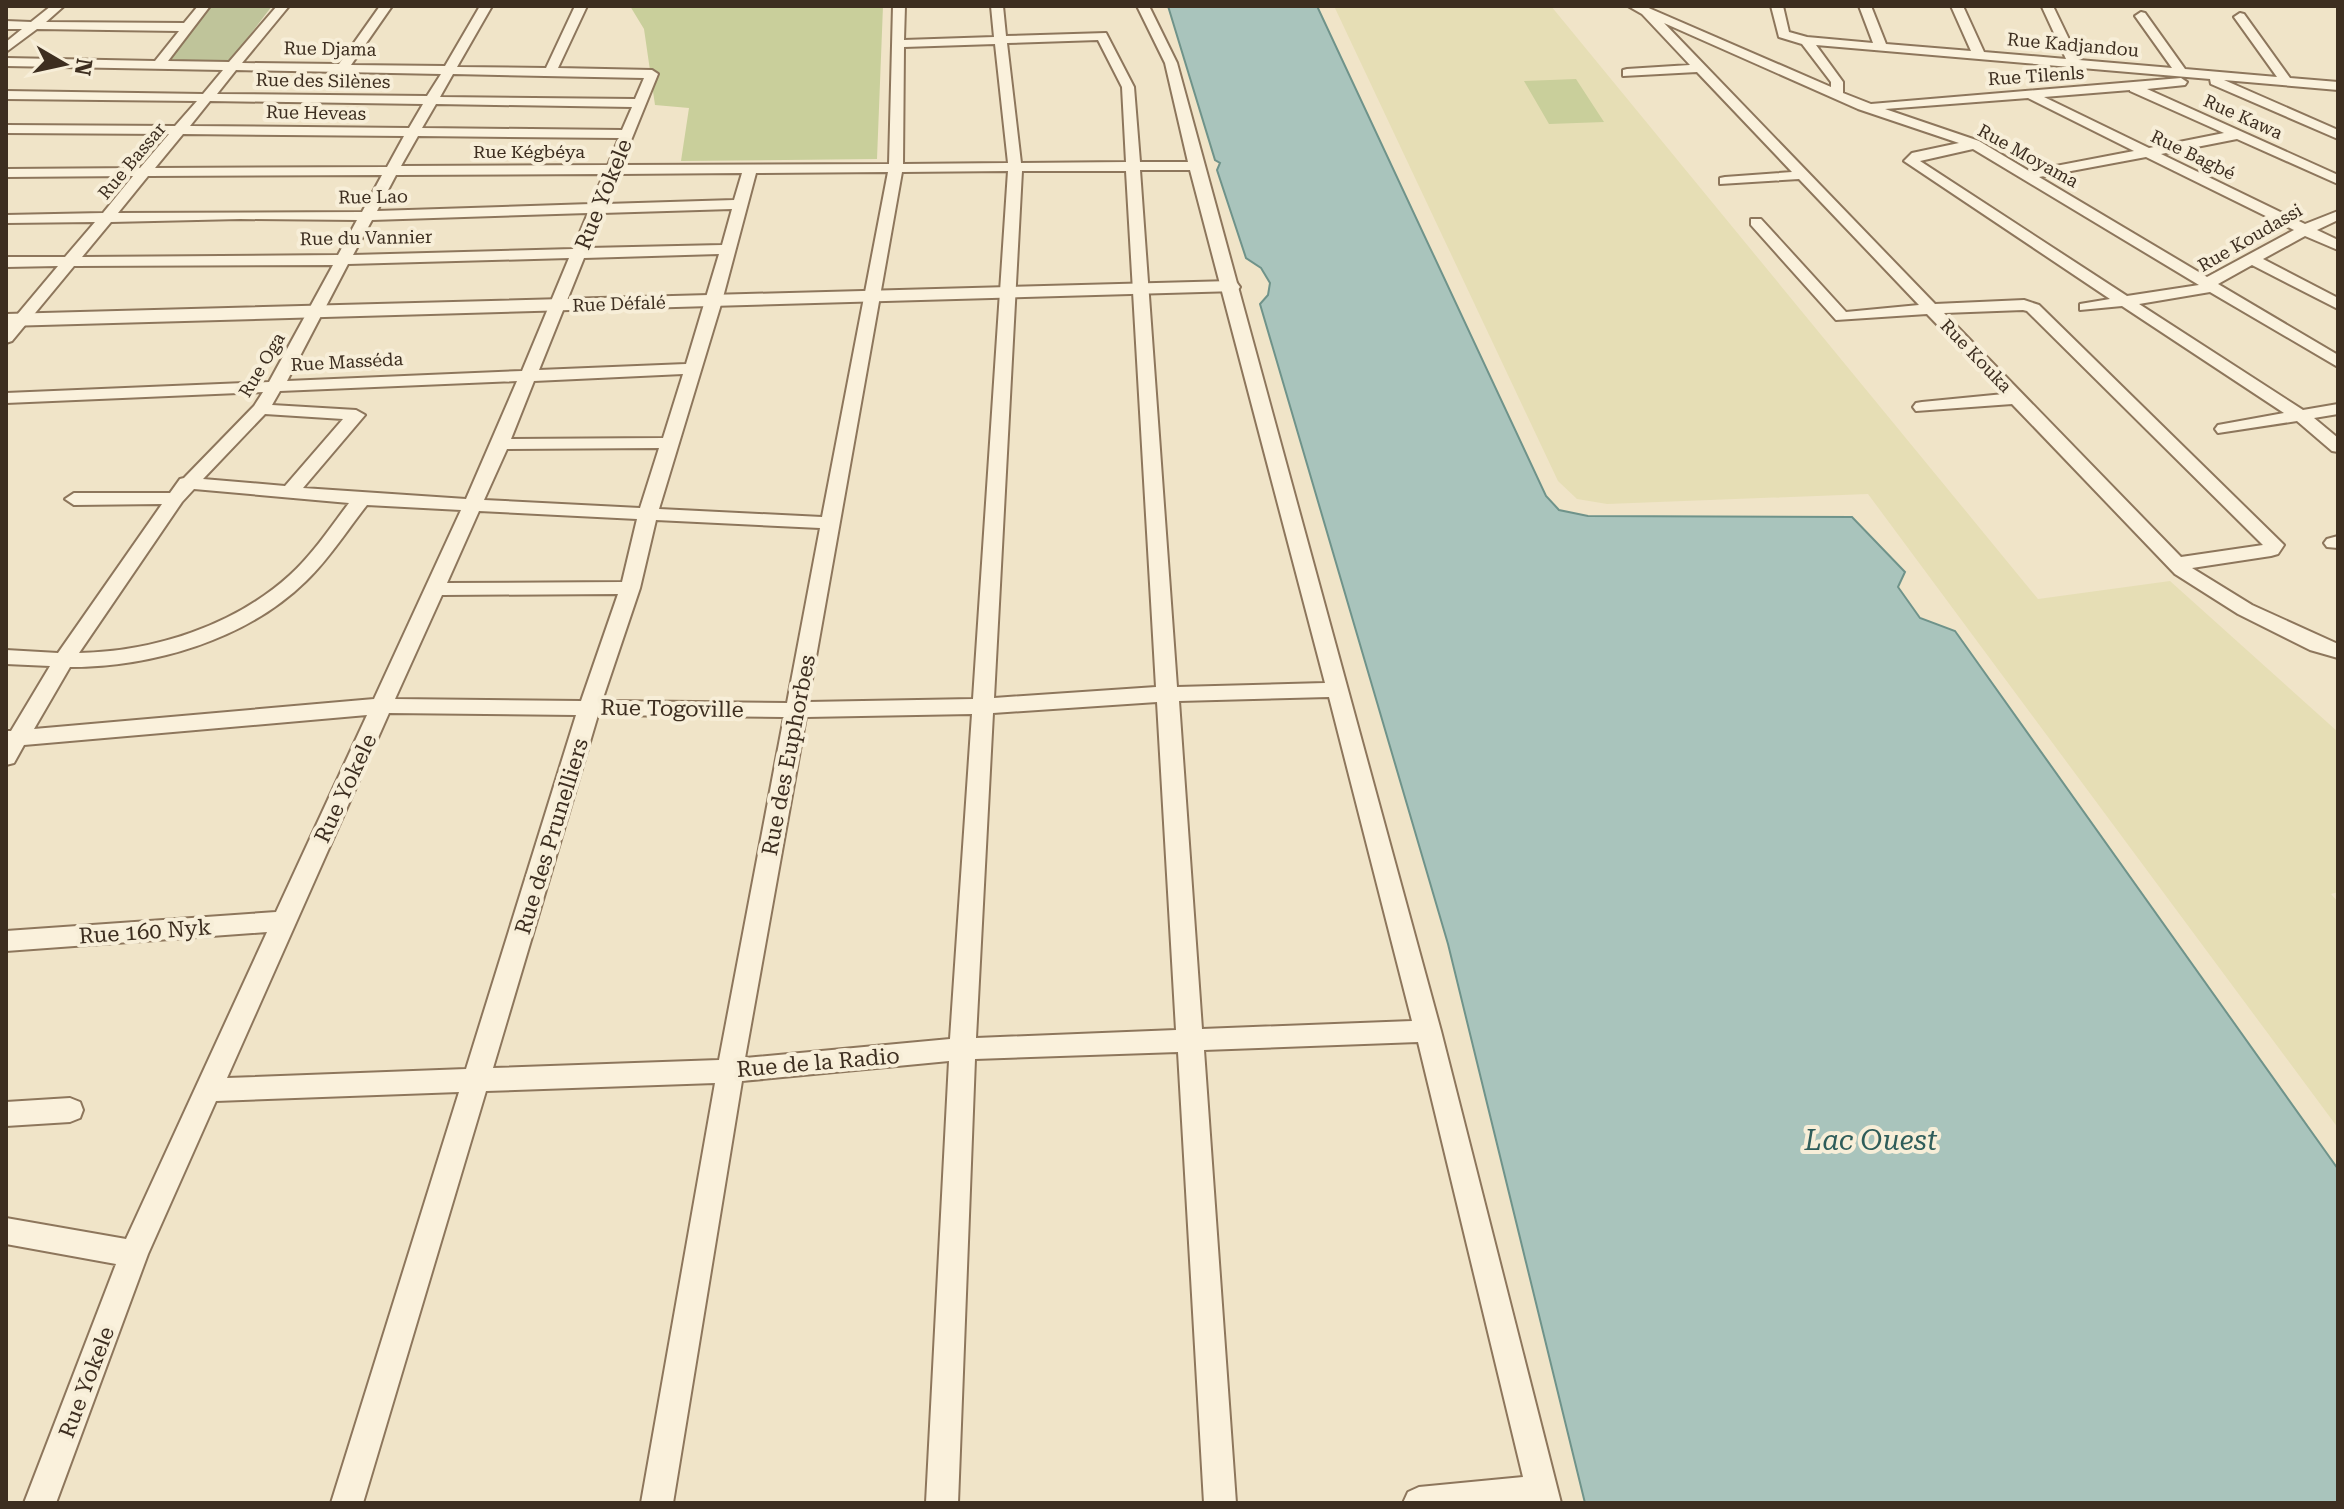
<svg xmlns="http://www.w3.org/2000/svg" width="2344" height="1509" viewBox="0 0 2344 1509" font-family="'Roboto Serif',serif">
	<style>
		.farmland { fill: #e6deb5 }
		.green { fill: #c9cf9b }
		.cemetery { fill: #bfc49a }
		.water { fill: #a9c4bc; stroke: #6f938a; stroke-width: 2 }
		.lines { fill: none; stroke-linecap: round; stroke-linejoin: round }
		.minor-casing { stroke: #8d765c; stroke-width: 4 }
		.tertiary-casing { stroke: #8d765c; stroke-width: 4 }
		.minor { fill: #faf1dc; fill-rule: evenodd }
		.tertiary { fill: #faf1dc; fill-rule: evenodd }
		.labels { text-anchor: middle; stroke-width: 8; stroke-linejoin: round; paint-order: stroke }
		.far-street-label { font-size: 18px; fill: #3d2e20; stroke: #f7eed8 }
		.street-label { font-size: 22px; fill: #3d2e20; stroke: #f7eed8 }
		.near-water-label { font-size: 28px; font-style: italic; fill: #2f5d5a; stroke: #f7eed8 }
	</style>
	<rect width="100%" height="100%" fill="#f0e4c8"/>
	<!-- farmland -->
	<path class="farmland" d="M1334 6H1551L2038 599 2170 581 2338 732V892L2331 894 2338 902V1128L1868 494 1607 504 1577 499 1558 481Z"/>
	<!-- green -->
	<path class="green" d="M630 6H883L877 159 681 161 689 108 655 105 644 29Z
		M1576 79 1604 122 1549 124 1524 81Z"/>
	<!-- cemetery -->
	<path class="cemetery" d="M212 6H272L230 61H167Z"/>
	<!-- water -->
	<path class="water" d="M1168 6H1317L1546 496 1559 510 1588 516 1852 517 1905 572 1898 587 1920 618 1955 631 2338 1169V1503H1585L1448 944 1260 304 1268 295 1270 283 1261 268 1246 258 1217 170 1220 163 1215 160Z"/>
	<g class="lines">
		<defs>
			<path id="minor" d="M51 6H64L46 22 184 23 198 6H210L168 61 229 62 277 6H289L242 63 339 64 380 6H392L351 65 445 66 480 6H492L457 67 546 68 575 6H587L558 68 652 70 658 74 621 165 889 164 893 6H905L904 40 994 37 991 6H1003L1006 36 1106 33 1134 87 1140 162H1188L1165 63 1137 6H1149L1177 63 1441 1031 1561 1503H1403L1408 1492 1419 1487 1523 1477 1418 1042 1204 1050 1236 1503H1204L1178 1052 975 1059 958 1503H926L949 1061 742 1081 673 1503H641L715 1083 486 1091 363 1503H331L459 1092 216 1101 148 1254 56 1503H24L116 1264 6 1244V1218L126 1239 267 932 6 951V931L276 912 367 715 24 745 14 763 6 765V731H11L50 666 6 664V650L58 653 162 504 74 505 65 499 74 493H170L180 479 184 478 254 406 263 392 6 403V393L269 382 333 265 74 266 12 341 6 343V328L58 266 6 267V257H65L95 222 6 223V215L103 213 133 176 6 177V169L140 168 169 134 6 133V125L175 126 197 101 6 99V91L203 94 223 70 6 66V58L155 61 179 31 37 29 6 52V42L22 29H6V21L31 22ZM1098 40 1122 87 1126 162 1021 163 1007 43ZM995 44 1008 163 903 164 904 47ZM236 70 441 74 427 96 217 94ZM453 74 644 78 635 99 440 97ZM210 101 423 104 409 128 190 126ZM436 104 632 107 622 130 422 128ZM183 134 404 136 387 167 155 168ZM418 136 619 138 608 165 401 166ZM1140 170H1190L1325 683 1177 687ZM1008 171 973 699 808 702 902 172ZM1022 171H1126L1156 687 994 698ZM888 172 822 517 659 509 722 301 756 173ZM742 173 734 200 606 204 618 174ZM604 174 591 204 377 211 396 175ZM382 175 362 212 118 213 148 176ZM732 209 722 245 588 248 602 213ZM588 213 573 249 353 255 372 220ZM240 219 357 220 338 255 82 257 111 222ZM719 254 686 364 539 370 584 258ZM569 258 522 371 287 381 348 264ZM683 374 663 438 511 439 534 381ZM517 381 466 499 303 488 365 415 356 410 272 405 280 391ZM265 414 343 419 285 486 203 479ZM659 448 640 508 484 500 507 449ZM194 489 349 503C330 528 313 554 290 575 234 626 153 652 79 653L182 502ZM367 505 461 510 374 699 34 729 70 667C152 667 246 640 306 581 330 558 347 530 367 505ZM479 511 637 519 622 582 447 583ZM656 520 820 528 787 703 602 701 640 588ZM618 594 581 701 395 699 442 595ZM1329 697 1412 1021 1202 1029 1179 701ZM1157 702 1176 1030 976 1038 993 713ZM389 713 576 715 466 1069 227 1078ZM972 714 950 1039 745 1058 806 717ZM598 715 784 717 719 1060 493 1068Z
				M1628 6H1644L1831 87V82L1802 44 1779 37 1771 6H1783L1789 32 1807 37 1873 43 1859 6H1871L1886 44 1971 51 1951 6H1963L1984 52 2066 59 2042 7 2053 6 2079 60 2172 68 2135 16 2141 12 2145 13 2185 69 2277 77 2234 17 2240 13 2244 14 2290 78 2338 82V90L2224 80 2338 130V139L2211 84 2210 79 1816 45 1843 82V93L1871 104 2181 78 2187 82 2185 85 2147 89 2338 175V184L2237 139 2161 154 2305 224 2338 211V220L2317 230 2338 240V250L2305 236 2263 259 2338 298V309L2252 265 2218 284 2338 355V367L2210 292 2139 304 2303 410 2338 404V414L2314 418 2338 438V452L2332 451 2297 421 2218 433 2215 429 2218 425 2284 413 2122 306 2080 310V304L2110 299 1904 161 1912 153 1959 143 1858 109 1664 23 1935 304 2024 300 2039 305 2284 545 2278 554 2271 556 2192 568 2252 605 2338 644V658L2310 650 2238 614 2175 574 2012 404 1916 411 1913 407 1916 403 1922 402 2004 394 1927 314 1836 320 1751 225V219H1761L1846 312 1919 305 1799 179 1720 184V178L1725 177 1792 172 1697 72 1623 76V70L1627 69 1690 65 1642 14ZM2130 90V91L2224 133 2149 148 2044 97ZM2028 98 2134 151 2029 171 1979 141 1885 109ZM1973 149 2199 285 2127 296 1920 161ZM2146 157 2294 230 2207 277 2039 177ZM2023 310 2027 311 2263 545 2181 557 1944 313Z
				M2338 536V548L2327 547 2324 543 2327 539Z
				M70 1098 80 1102 83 1110 80 1118 70 1122 6 1126V1102Z"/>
			<path id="tertiary" d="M1231 281 1237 283 1240 287 1237 291 6 326V314Z"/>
		</defs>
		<!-- minor casing -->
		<use href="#minor" class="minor-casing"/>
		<!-- tertiary casing -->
		<use href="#tertiary" class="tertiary-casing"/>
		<!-- minor -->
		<use href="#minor" class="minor"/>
		<!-- tertiary -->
		<use href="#tertiary" class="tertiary"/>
	</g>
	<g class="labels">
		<!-- far-street labels -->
		<g class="far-street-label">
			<text transform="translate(2073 45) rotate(5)" y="6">Rue Kadjandou</text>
			<text transform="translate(330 49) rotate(1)" y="6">Rue Djama</text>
			<text transform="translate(2036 76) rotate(-4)" y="6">Rue Tilenls</text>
			<text transform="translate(323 81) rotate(1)" y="6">Rue des Silènes</text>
			<text transform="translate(316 113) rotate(1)" y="6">Rue Heveas</text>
			<text transform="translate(2243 117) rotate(24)" y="6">Rue Kawa</text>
			<text x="529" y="158">Rue Kégbéya</text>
			<text transform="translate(2193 155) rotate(26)" y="6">Rue Bagbé</text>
			<text transform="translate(2028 156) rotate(29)" y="6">Rue Moyama</text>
			<text transform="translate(132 161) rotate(-50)" y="6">Rue Bassar</text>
			<text transform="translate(373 197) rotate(-1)" y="6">Rue Lao</text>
			<text transform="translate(366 238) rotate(-1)" y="6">Rue du Vannier</text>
			<text transform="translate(2250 238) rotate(-30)" y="6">Rue Koudassi</text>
			<text transform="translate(619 304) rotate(-2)" y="6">Rue Défalé</text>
			<text transform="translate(1976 356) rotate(46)" y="6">Rue Kouka</text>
			<text transform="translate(347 362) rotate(-3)" y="6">Rue Masséda</text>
			<text transform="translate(262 365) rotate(-59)" y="6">Rue Oga</text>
		</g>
		<!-- street labels -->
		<g class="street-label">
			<text transform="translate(603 194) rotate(-68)" y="8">Rue Yokele</text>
			<text transform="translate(672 708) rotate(1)" y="8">Rue Togoville</text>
			<text transform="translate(788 755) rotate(-79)" y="8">Rue des Euphorbes</text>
			<text transform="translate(345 788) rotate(-65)" y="8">Rue Yokele</text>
			<text transform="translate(551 836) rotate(-73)" y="8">Rue des Prunelliers</text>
			<text transform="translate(145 931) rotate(-4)" y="8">Rue 160 Nyk</text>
			<text transform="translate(818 1062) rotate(-5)" y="8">Rue de la Radio</text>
			<text transform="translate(86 1382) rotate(-69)" y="8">Rue Yokele</text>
		</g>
		<!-- near-water labels -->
		<g class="near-water-label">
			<text x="1871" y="1150">Lac Ouest</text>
		</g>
	</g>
	<!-- border -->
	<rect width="2344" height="1509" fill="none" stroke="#3d2e20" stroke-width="16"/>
	<!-- north arrow -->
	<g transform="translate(64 64) rotate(99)" stroke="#f7eed8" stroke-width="6" paint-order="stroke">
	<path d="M0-6L14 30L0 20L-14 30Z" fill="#3d2e20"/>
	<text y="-12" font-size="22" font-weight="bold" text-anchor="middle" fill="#3d2e20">N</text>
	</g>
</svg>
